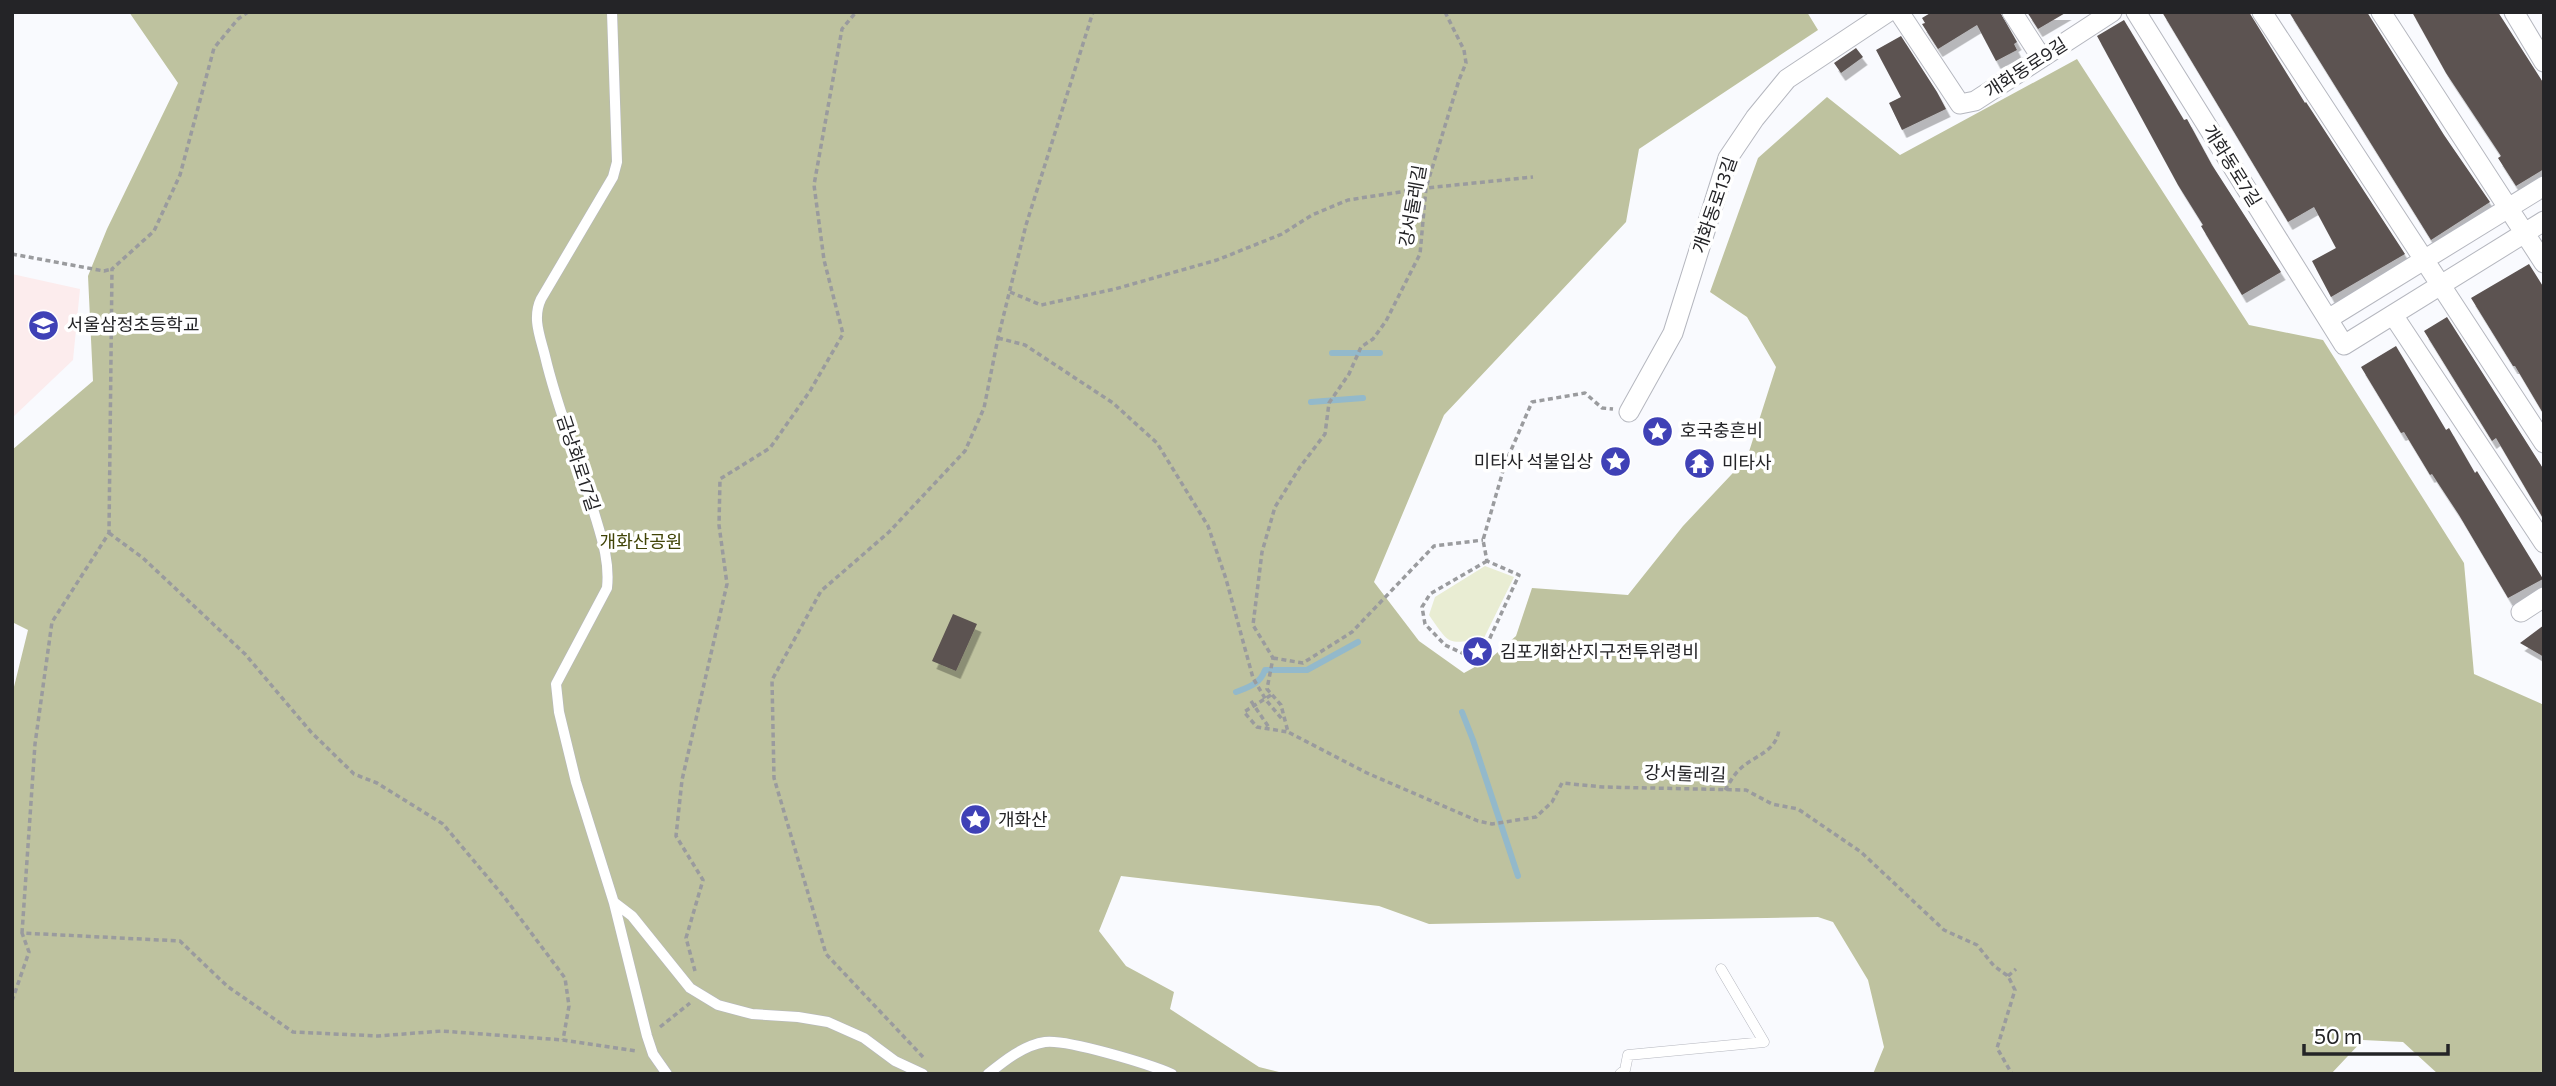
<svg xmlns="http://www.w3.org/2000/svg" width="2556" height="1086" viewBox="0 0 2556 1086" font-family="Commissioner,'Noto Sans KR',sans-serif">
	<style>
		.education { fill: #fceced }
		.green { fill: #e9edd3 }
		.forest { fill: #bec29f }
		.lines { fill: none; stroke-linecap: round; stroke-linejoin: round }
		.stream { stroke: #93b9cb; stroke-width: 6 }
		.building { fill: #5c5351; filter: url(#shadow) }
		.lane-casing { stroke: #b5b7bf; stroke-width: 11 }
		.street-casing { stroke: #b5b7bf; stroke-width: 21 }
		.path { stroke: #9a9b9e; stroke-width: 3.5; stroke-dasharray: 5 3.5; stroke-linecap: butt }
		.lane { stroke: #fff; stroke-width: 10 }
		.street { stroke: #fff; stroke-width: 19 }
		.labels { text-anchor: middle; stroke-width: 7; stroke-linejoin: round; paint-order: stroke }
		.street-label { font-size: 18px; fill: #242427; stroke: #fff }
		.poi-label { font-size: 18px; fill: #242427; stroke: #fff; text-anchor: start }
		.park-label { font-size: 18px; fill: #404306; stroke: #fff }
	</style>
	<defs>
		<filter id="shadow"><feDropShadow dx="4.5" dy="8" stdDeviation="0" flood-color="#0004"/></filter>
	</defs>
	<rect width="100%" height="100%" fill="#f9fafe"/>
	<!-- education -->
	<path class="education" d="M12 274 80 289 73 360 12 418Z"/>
	<!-- green -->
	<path class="green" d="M1485 566 1514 577 1484 638C1447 645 1450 645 1429 615L1435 597Z"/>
	<!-- forest -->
	<path class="forest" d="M129 12H1807L1818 30 1639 149 1626 222 1444 415 1374 582 1419 641 1464 673 1491 658 1516 636 1532 588 1628 595 1683 526 1747 458 1776 367 1747 317 1710 292 1758 158 1827 97 1900 155 2077 59 2249 325 2323 340 2464 563 2474 674 2544 705V1074H2438L2403 1042 2363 1040 2331 1074H1873L1884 1047 1868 980 1833 922 1818 917 1429 924 1379 906 1121 876 1099 931 1126 966 1174 992 1170 1009 1259 1067 1287 1074H12V695L28 630 12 622V450L93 381 88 276 107 229 178 83Z"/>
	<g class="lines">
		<!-- stream -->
		<path class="stream" d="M1332 353H1380
			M1311 402 1363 398
			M1236 692C1249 687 1260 684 1265 670H1307L1358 642
			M1462 712 1473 740 1518 876"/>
	</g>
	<!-- building -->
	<path class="building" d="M1932 12H2000L2017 42 2014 44 2017 50 1996 61 1977 25 1938 49 1922 24 1925 23 1922 18Z
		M2027 12H2067L2038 29Z
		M2162 12H2249L2305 103 2306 102 2405 254 2331 297 2312 261 2336 248 2314 207 2288 222Z
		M2289 12H2367L2444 135 2490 202 2431 240Z
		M2412 12H2498L2544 84V169L2516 186 2498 158 2501 156 2446 73Z
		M2124 20 2184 120 2187 119 2212 165 2281 272 2242 295 2201 226 2203 225 2178 185 2097 36Z
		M1901 36 1937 92 1946 109 1902 130 1889 103 1901 97 1876 50Z
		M1856 48 1863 57 1841 73 1834 63Z
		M2529 264 2544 288V415L2515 366H2513L2471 298Z
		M2447 317 2544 470V520L2496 438 2492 441 2424 331Z
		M2396 346 2446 430 2449 428 2475 473 2477 471 2543 579 2508 598 2459 515 2432 474 2430 475 2404 432 2401 433 2361 367Z
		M953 614 977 624 956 671 932 661Z
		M2544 625V657L2520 643Z"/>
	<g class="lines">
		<defs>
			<path id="lane" d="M612 12 617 162 613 177 541 299C532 318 540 336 545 356 557 408 578 458 593 509 601 536 610 560 607 588L556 684 559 712 576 782 614 903 647 1036 653 1054 667 1074
				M615 903 632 916 690 988 718 1005 752 1014 798 1017 828 1022 864 1038 895 1061 923 1074
				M988 1074C1004 1061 1024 1045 1045 1042 1067 1039 1149 1064 1172 1074
				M1620 1074 1625 1070 1628 1055 1764 1042 1721 969"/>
			<path id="street" d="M1899 12 1960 104 1975 101 2112 12
				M2012 12 2041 57
				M2136 12 2344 345 2544 221
				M2262 12 2544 443
				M2381 12 2544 263
				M2514 12 2544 62
				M2393 315 2544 543
				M2328 319 2544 186
				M1629 412 1673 333 1728 158 1755 118 1787 79 1888 12
				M2521 612 2544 597"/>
		</defs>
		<!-- lane casing -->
		<use href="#lane" class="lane-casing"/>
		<!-- street casing -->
		<use href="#street" class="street-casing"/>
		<!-- path -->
		<path class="path" d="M1445 12 1464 50 1466 63 1459 80 1426 188 1420 254 1386 321 1373 339 1361 347 1349 374 1329 403 1325 434 1300 467 1275 507 1262 552 1253 625 1273 658 1267 689 1281 705 1288 732 1367 773 1478 821 1492 824 1536 817 1552 802 1562 783 1603 787 1746 790 1772 804 1798 809 1861 852 1944 930 1977 945 1994 966 2008 976 2015 990 1997 1048 2012 1074
			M12 254 104 271 112 269
			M1010 292 1041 305 1115 289 1217 260 1282 234 1312 215 1348 200 1426 188 1533 177
			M998 338 1025 345 1113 403 1157 443 1208 526 1226 579 1253 678 1266 700 1282 719
			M109 533 143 558 245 654 311 732 354 774 377 783 443 824 505 898 565 978 569 1006 563 1040
			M1487 561 1430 594 1422 607 1425 624 1445 645 1462 653 1481 647 1489 640 1519 575 1487 561 1483 540 1505 464 1532 402 1585 393 1602 408 1613 409
			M1273 658 1303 663 1352 632 1434 546 1483 540
			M1271 695 1244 712 1257 727 1288 732
			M1251 701 1270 729
			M1725 790C1729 784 1733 776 1738 771 1753 755 1775 754 1779 730
			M22 933 35 744 52 622 109 533 112 269 154 231 180 175 214 48 238 19 248 12
			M695 971 686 938 703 880 676 836 682 780 727 584 719 525 720 479 770 448 810 391 843 334 824 260 814 185 842 29 856 12
			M2008 976 2016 969
			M12 1001 29 952 22 933 180 941 227 986 293 1032 378 1036 442 1031 563 1040 637 1051
			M660 1027 690 1003
			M923 1057 826 954 774 778 772 680 821 591 889 532 965 451 984 408 998 338 1026 225 1093 12"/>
		<!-- lane -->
		<use href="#lane" class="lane"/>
		<!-- street -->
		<use href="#street" class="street"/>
	</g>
	<!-- icons -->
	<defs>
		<symbol id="school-disc" viewBox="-11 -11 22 22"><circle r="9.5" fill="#3f41b6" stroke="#fff"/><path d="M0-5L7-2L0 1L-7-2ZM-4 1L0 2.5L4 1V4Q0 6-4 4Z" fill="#fff"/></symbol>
		<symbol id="sight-disc" viewBox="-11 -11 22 22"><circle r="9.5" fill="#3f41b6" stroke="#fff"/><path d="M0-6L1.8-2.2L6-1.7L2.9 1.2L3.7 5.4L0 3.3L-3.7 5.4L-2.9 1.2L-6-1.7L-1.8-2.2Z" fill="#fff"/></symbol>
		<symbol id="temple-disc" viewBox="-11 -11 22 22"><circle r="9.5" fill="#3f41b6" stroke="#fff"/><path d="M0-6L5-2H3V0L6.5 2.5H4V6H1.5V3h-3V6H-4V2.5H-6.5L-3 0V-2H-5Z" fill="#fff"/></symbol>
	</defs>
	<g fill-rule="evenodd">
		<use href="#school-disc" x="26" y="308" width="35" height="35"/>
		<use href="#sight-disc" x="1640" y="414" width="35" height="35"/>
		<use href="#sight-disc" x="1598" y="444" width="35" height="35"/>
		<use href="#temple-disc" x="1682" y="446" width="35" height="35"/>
		<use href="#sight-disc" x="1460" y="634" width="35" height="35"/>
		<use href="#sight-disc" x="958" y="802" width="35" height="35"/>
	</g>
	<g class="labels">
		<!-- street labels -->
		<g class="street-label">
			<text transform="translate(2026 68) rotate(-33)" y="6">개화동로9길</text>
			<text transform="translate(2232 166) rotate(58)" y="6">개화동로7길</text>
			<text transform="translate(1715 205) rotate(-71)" y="6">개화동로13길</text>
			<text transform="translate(1413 206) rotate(-80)" y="6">강서둘레길</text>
			<text transform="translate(578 463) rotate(72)" y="6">금낭화로17길</text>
			<text transform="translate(1685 774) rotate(2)" y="6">강서둘레길</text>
		</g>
		<!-- poi labels -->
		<g class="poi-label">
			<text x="67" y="331">서울삼정초등학교</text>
			<text x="1680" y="437">호국충흔비</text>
			<text x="1593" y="468" text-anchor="end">미타사 석불입상</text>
			<text x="1722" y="469">미타사</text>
			<text x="1500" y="658">김포개화산지구전투위령비</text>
			<text x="998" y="826">개화산</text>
		</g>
		<!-- park labels -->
		<g class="park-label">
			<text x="641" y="548">개화산공원</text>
		</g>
	</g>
	<!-- border -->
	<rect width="2556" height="1086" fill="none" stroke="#242427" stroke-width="28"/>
	<!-- scale -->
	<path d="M2304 1044v10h144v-10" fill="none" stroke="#242427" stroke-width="3.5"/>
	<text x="2314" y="1044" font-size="21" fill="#242427" stroke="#ffffff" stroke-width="5" paint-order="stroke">50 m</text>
</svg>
